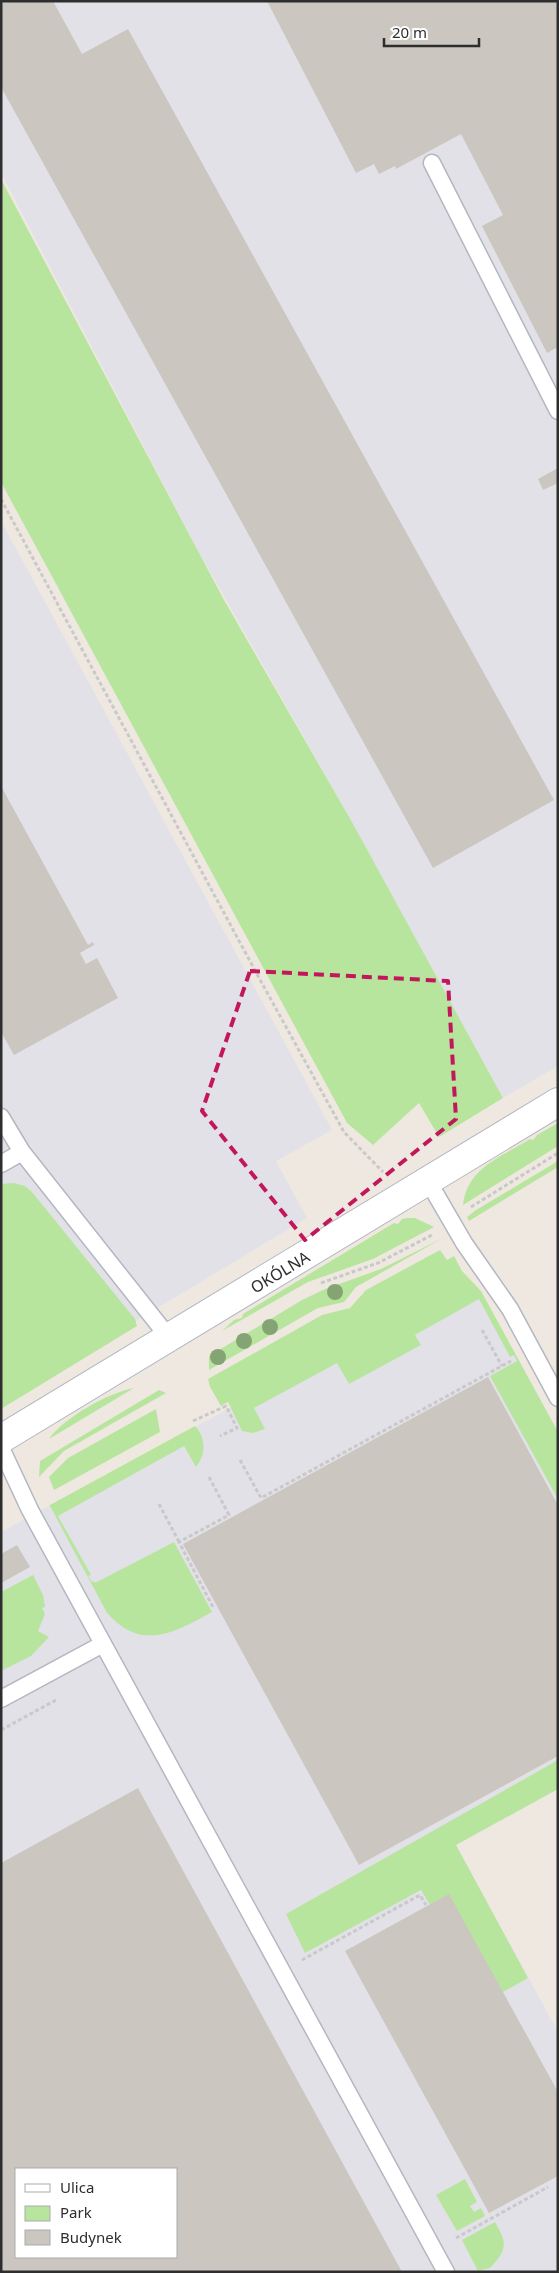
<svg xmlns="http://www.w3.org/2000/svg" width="559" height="2273" viewBox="0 0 559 2273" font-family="'Noto Sans',sans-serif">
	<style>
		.industrial { fill: #e2e1e8; fill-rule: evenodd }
		.green { fill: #b8e59e }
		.building { fill: #cbc6bf; fill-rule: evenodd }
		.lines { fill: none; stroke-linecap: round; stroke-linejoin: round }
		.service-casing { stroke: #b4b7c1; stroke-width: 19 }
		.minor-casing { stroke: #b4b7c1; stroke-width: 30 }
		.path { stroke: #c9c9c9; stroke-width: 3; stroke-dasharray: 4 2.5; stroke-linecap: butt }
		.service { stroke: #fff; stroke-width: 16 }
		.minor { stroke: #fff; stroke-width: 28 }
		.tree { fill: #85a474 }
		.marked { fill: none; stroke: #c2185b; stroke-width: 4; stroke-dasharray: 10 6; stroke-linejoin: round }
		.labels { text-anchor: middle; stroke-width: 4; stroke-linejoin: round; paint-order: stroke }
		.street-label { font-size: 16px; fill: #2e2e2e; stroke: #fff }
	</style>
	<rect width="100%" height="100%" fill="#efe8e1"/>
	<!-- industrial -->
	<path class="industrial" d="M1 1H558V1066L503 1098 352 822 200 554 1 173Z
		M1 521 332 1130 276 1161 307 1218 1 1402Z
		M481 1291 558 1432V1789L456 1845 558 2032V2272H1V1532L324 1357 411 1334ZM16 2169H176V2257H16Z"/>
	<!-- green -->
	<path class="green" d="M1 179 224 600 352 822 503 1098 439 1137 419 1103 373 1145 347 1123 1 482Z
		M558 1123V1146L463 1205C467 1168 501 1157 530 1139L533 1140 537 1135Z
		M558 1161V1167L469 1221 467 1217 476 1210Z
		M14 1183 25 1186 32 1192 135 1319 137 1326 1 1409V1184Z
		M407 1218H415L434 1227 373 1259 308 1282 222 1331 234 1320 242 1318 243 1314 394 1223 398 1224 402 1219Z
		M443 1238 356 1287 344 1302 318 1308 209 1370V1356L302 1300 325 1289 381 1269Z
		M440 1250 447 1260 454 1256 462 1271 481 1291 558 1432V1499L490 1376 517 1361 514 1355 510 1357 479 1299 415 1335 421 1345 349 1384 337 1363 254 1408 265 1429 253 1433 242 1431 228 1402 221 1406 210 1387 208 1379 322 1315 350 1308 366 1290Z
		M134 1388 49 1439C63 1418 110 1392 134 1388Z
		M159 1390 166 1393 64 1451 39 1477 40 1461Z
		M156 1409 160 1432 54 1490 49 1477 68 1458Z
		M195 1426C206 1437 206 1455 196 1467L184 1446 58 1516 91 1575 88 1576 92 1582 94 1581 95 1583 174 1542 212 1612C174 1633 142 1652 107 1613L49 1504 50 1505Z
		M33 1575 43 1595 45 1607 42 1608 45 1614 38 1631 49 1637 31 1656 1 1671V1592Z
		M558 1760V1789L456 1845 528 1978 503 1992 430 1905 421 1890 305 1953 286 1914Z
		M465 2179 477 2202 470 2206 474 2212 481 2208 485 2216 457 2231 436 2195Z
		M495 2222C507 2243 508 2249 490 2268L478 2271 462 2240Z"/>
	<!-- building -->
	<path class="building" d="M1 1H53L82 54 128 29 554 800 433 868 1 87Z
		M267 1H558V347L547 353 482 226 503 215 461 134 396 169 395 166 379 174 374 164 356 173Z
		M558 468V483L543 490 538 479Z
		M1 786 88 945 93 942 94 945 80 953 86 964 97 958 118 998 14 1055 1 1032Z
		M488 1377 558 1505V1756L359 1865 183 1544Z
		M17 1545 30 1567 1 1583V1554Z
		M138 1788 402 2272H1V1863ZM16 2169H176V2257H16Z
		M449 1894 558 2092V2176L489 2213 345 1951Z"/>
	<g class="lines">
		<defs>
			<path id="service" d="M432 163 558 411
				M1 1117 22 1152 1 1164
				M22 1152 170 1339
				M428 1181 464 1243 510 1309 558 1398
				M1 1448 30 1510 446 2272
				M1 1699 103 1644"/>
			<path id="minor" d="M1 1439 558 1102"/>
		</defs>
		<!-- service casing -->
		<use href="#service" class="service-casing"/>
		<!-- minor casing -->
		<use href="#minor" class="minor-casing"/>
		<!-- path -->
		<path class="path" d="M1 499 258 976 344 1132 383 1172
			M471 1207 558 1153
			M321 1283 378 1263 432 1235
			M482 1330 502 1366
			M193 1421 226 1406 237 1428 220 1436
			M240 1460 261 1498 511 1361
			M209 1477 229 1515 179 1542 214 1609
			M159 1504 179 1542
			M1 1730 56 1700
			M302 1960 420 1895 426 1905
			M456 2238 548 2187"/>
		<!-- service -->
		<use href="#service" class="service"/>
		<!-- minor -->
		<use href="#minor" class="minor"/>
	</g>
	<!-- trees -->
	<g class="tree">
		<circle cx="335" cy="1292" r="8"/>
		<circle cx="270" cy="1327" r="8"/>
		<circle cx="244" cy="1341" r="8"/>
		<circle cx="218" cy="1357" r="8"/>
	</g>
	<!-- marked area -->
	<path class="marked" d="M250 971 448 981 456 1119 305 1240 202 1111Z"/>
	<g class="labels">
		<!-- street labels -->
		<g class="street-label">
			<text transform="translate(280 1272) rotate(-31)" y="6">OKÓLNA</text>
		</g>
	</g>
	<!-- border -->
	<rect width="559" height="2273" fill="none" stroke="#2e2e2e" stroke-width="5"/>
	<!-- legend -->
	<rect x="15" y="2168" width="162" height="90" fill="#ffffff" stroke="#ababab"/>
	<rect x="25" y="2184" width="25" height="8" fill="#ffffff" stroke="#ababab"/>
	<text x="60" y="2193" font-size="15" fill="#2e2e2e">Ulica</text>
	<rect x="25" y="2206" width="25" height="15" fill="#b8e59e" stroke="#ababab"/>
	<text x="60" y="2218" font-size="15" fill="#2e2e2e">Park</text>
	<rect x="25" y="2230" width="25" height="15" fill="#cbc6bf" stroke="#ababab"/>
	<text x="60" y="2243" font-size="15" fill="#2e2e2e">Budynek</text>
	<!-- scale -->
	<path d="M384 38v8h95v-8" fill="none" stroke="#2e2e2e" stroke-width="2.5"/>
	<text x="392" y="38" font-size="15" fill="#2e2e2e" stroke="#ffffff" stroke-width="4" paint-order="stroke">20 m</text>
</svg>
